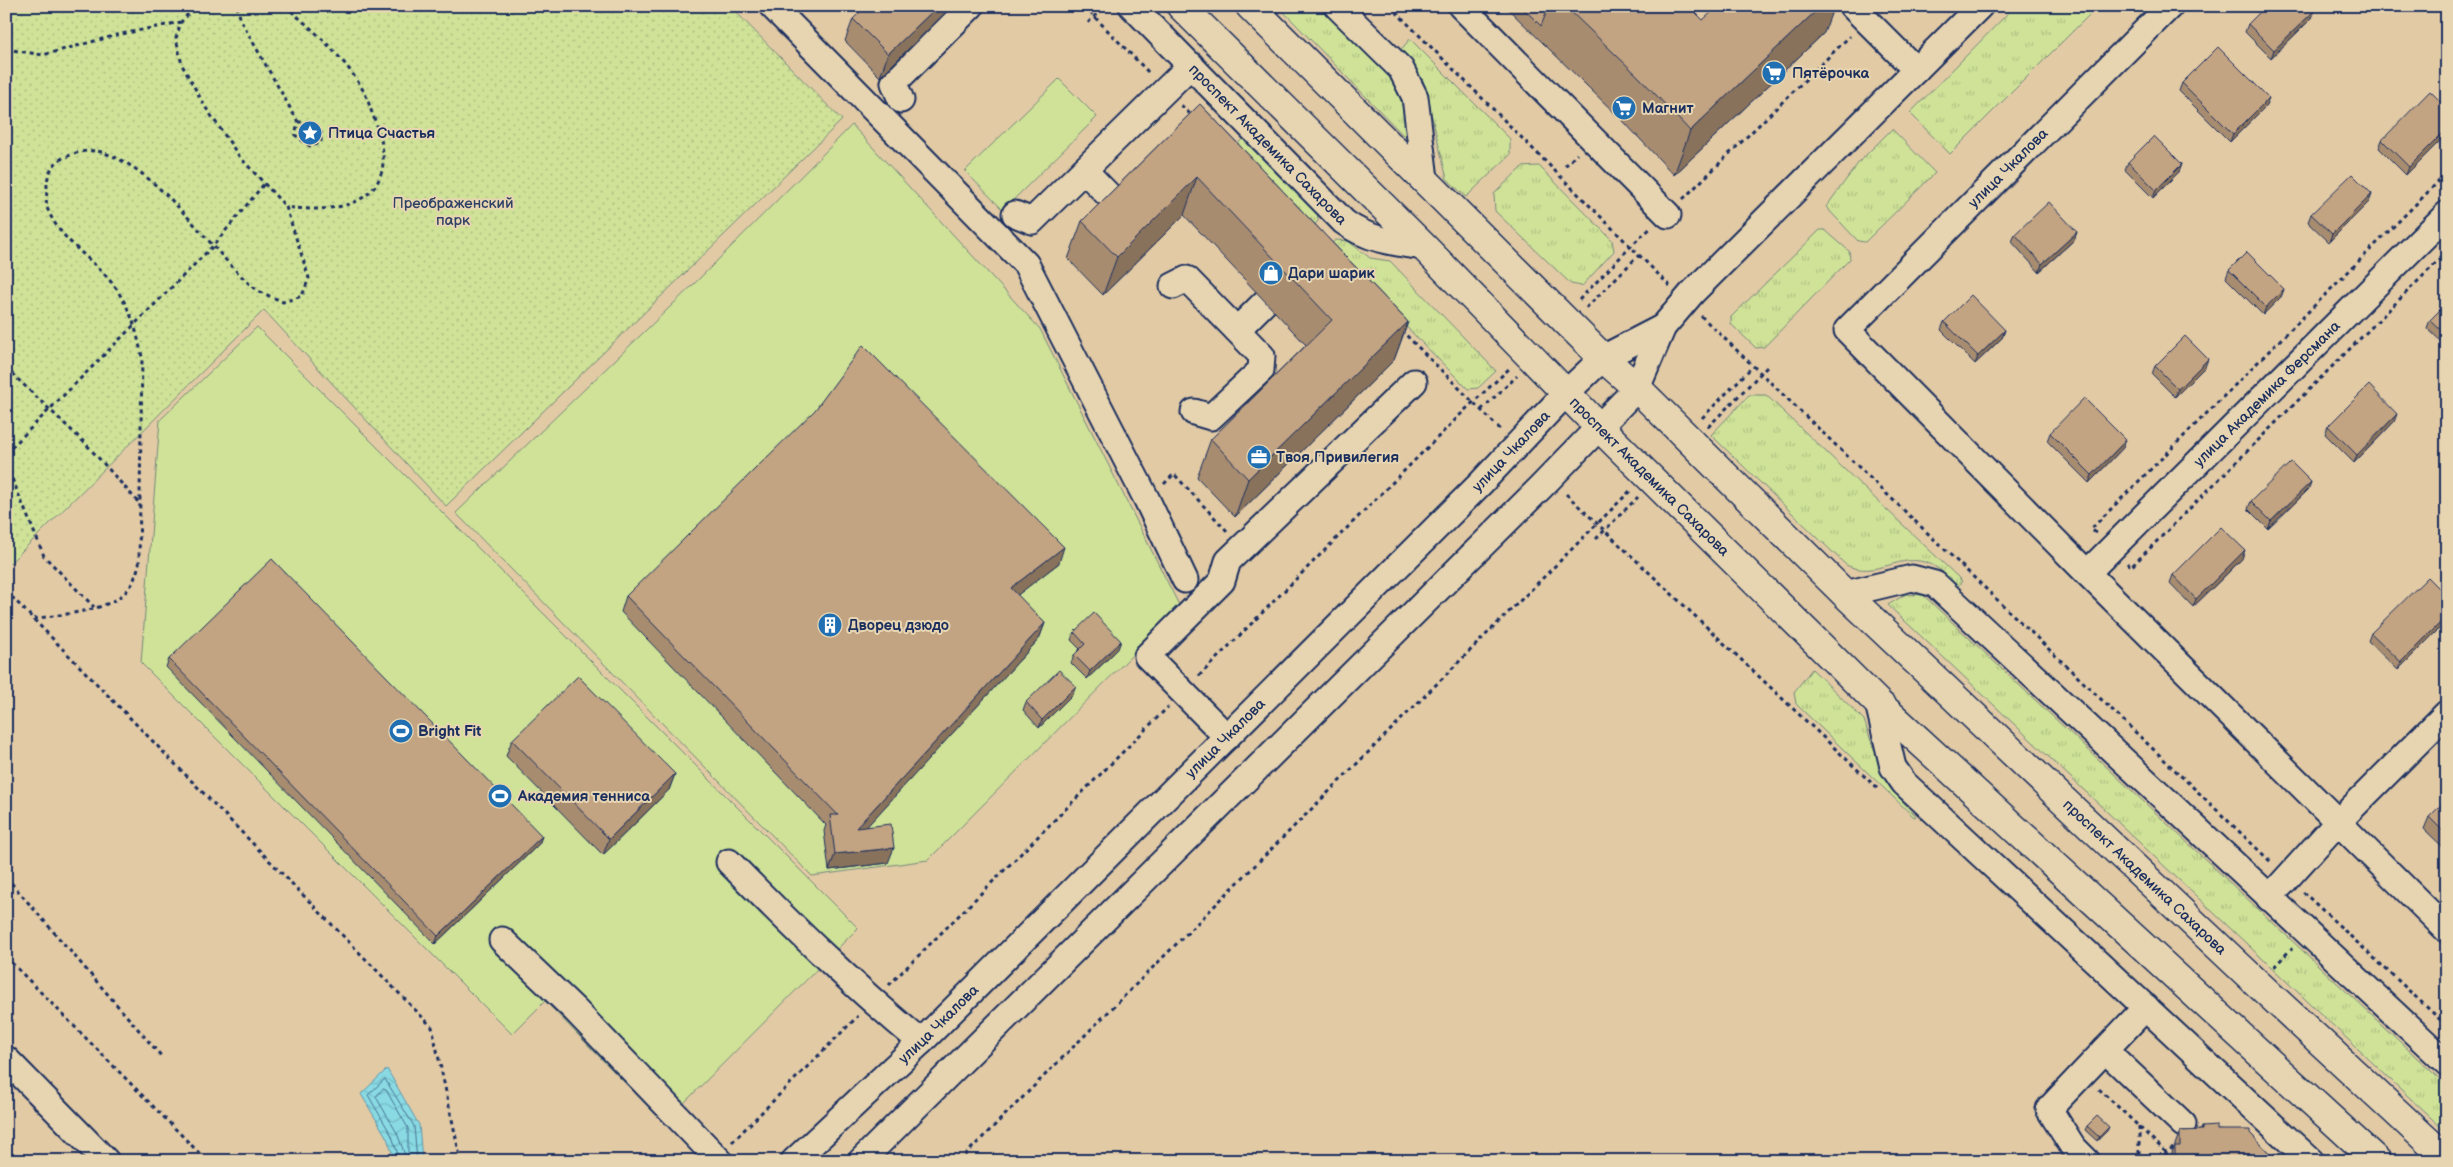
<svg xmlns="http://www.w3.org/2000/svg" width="2453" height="1167" viewBox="0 0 2453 1167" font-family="'Balsamiq Sans',sans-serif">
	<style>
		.grass { fill: url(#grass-tufts); stroke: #75887a }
		.park { fill: url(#park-dots); stroke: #75887a }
		.pitch { fill: #cfe297; stroke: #75887a }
		.water { fill: url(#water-waves); stroke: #5d96ae }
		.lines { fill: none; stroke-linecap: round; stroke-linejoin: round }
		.shore { stroke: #477393; stroke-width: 1 }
		.minor-casing { stroke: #1b2f5e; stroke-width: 29 }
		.major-casing { stroke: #1b2f5e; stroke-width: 31 }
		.path { stroke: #1b2f5e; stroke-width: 3; stroke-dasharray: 4 4; stroke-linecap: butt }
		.minor { stroke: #e7d5b2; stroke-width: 25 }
		.major { stroke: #e7d5b2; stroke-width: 28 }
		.wall { fill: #a78c70; stroke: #1b2f5e }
		.shaded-wall { fill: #88725b; stroke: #1b2f5e }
		.building { fill: #c2a382; stroke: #1b2f5e }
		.labels { text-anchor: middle; stroke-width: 4; stroke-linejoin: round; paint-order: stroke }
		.poi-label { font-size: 15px; font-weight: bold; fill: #1b2f5e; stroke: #e7d5b2; text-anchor: start }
		.street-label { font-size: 15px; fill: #1b2f5e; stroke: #e7d5b2 }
		.park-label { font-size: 15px; fill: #2d4164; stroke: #e7d5b2 }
	</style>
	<defs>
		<pattern id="grass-tufts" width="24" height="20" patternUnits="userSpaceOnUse" patternTransform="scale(1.25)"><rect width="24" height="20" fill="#cfe297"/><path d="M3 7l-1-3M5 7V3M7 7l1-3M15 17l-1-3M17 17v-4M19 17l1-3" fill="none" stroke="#b1c285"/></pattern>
		<pattern id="park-dots" width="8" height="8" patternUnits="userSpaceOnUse" patternTransform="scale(1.25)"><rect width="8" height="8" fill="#cfe297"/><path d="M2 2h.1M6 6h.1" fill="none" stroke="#b1c285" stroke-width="1.8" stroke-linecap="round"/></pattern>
		<pattern id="water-waves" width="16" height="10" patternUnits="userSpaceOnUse" patternTransform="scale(1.25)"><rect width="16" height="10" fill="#89dae3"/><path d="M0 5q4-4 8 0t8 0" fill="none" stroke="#76bbc5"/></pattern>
	</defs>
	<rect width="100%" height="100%" fill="#e2caa5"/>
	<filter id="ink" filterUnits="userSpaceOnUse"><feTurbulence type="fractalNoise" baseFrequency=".02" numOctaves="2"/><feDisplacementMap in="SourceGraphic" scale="10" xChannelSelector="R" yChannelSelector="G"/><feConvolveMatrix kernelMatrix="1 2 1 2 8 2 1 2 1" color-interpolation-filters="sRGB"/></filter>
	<g filter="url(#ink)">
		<!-- grass -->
		<path class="grass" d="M1278 6H1320L1392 77 1399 92 1409 134 1405 137Z
			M2015 6H2098L1950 154 1910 113Z
			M1410 39 1510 139V155L1466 197 1447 179 1423 80 1399 52Z
			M1892 129 1935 173 1865 242 1858 241 1826 207 1859 162Z
			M1247 134 1317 209 1318 221 1310 229 1231 151Z
			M1539 166 1612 240 1614 251 1582 286 1571 284 1495 211 1494 194 1522 167Z
			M1820 230H1825L1849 251 1850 259 1764 347 1756 348 1731 324V317Z
			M1335 240 1348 241 1370 258 1390 261 1496 371 1478 388 1468 389 1328 248Z
			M1749 395H1766L1962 581 1958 586C1950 579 1940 568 1930 564 1900 551 1877 580 1846 565L1711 435Z
			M1906 594 1923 595 2447 1086V1133L1888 605Z
			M1812 669 1864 720 1882 774 1890 788 1916 816 1914 817 1796 704 1794 692Z"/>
		<!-- park -->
		<path class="park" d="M6 6H730L842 120 446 506 264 310 6 567Z"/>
		<!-- pitch -->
		<path class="pitch" d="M1059 79 1097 117 1003 210 965 171Z
			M852 125 1040 329 1180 607 928 860 812 876 456 513 696 282Z
			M257 327 858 928 664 1123 545 1001 512 1034 141 663 160 420Z"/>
		<!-- water -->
		<path class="water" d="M387 1069 419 1125 422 1161H395L387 1138 361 1094Z"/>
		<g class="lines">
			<!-- shore -->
			<path class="shore" d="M383 1089 386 1090 408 1128V1156L405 1155 397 1133 376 1097Z
				M400 1161 392 1136 368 1095 385 1079 414 1126 417 1161"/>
			<defs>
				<g id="minor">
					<path d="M772 6 1026 264 1147 500 1185 580"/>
					<path id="s1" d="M1132 6 1344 222C1368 240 1395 243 1424 247"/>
					<path d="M1337 6 1401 69 1415 97 1425 179"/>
					<path d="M1461 6 1668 215"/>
					<path d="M1852 6 1916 70"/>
					<path d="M2170 6 1847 330 2087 573 2447 930"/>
					<path d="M901 100 894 83 971 6"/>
					<path d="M1084 170 1120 207"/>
					<path d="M1015 214 1032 221 1191 65"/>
					<path d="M1173 286 1187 279 1262 356 1261 370 1211 417 1194 412"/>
					<path d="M1237 330 1265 302"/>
					<path id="s2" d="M2087 573 2447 214"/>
					<path d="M1845 594 1912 578 1935 584 2447 1063"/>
					<path d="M1878 703 1893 767 1904 783 2311 1161"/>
					<path d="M1227 737 1147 656 1222 581 1228 561 1414 382"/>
					<path d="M729 862C791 925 853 986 921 1042"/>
					<path d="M2269 898 2337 823 2447 713"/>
					<path d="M502 940 575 1010 720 1161"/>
					<path d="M2105 1050 2183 1124"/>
					<path d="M6 1059 106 1161"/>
					<path id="s3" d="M794 1161 921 1042 1481 483 1567 392 1603 358 1663 327"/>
					<path d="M861 1161 1541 487 1637 388 1663 327 1692 293 1980 6"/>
					<path d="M2087 1161 2073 1147 2049 1109 2146 1007"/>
				</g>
				<g id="major">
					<path id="s4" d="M1181 6 1424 247 1599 427 1878 703 2377 1161"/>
					<path id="s5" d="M1250 6 1603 358 1637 388 1845 594 2257 983 2447 1159"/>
				</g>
			</defs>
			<!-- minor casing -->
			<use href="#minor" class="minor-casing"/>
			<!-- major casing -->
			<use href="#major" class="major-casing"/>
			<!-- path -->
			<path class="path" d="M237 6 241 21 298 122 295 135 310 146 321 143V133L307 122H298
				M285 6C314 30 344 57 363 90 368 98 370 109 374 118 405 195 353 216 286 207
				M1084 6 1150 74
				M1390 6 1670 286
				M1088 23 1104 6
				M6 49 43 55 117 35 181 22
				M1181 105 1192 116
				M1565 166 1577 154
				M1683 199 1850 36
				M1579 300 1638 239 1651 228
				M1586 308 1639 255
				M1701 316 2271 862
				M1401 330 1501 430
				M6 368 86 444 139 503
				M1481 410 1517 376
				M1702 418 1752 367
				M1708 427 1768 366
				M6 453 213 246 264 184
				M6 464 44 556 94 607
				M1164 484 1174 474 1227 531
				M1566 494 1879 790
				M2096 533 2091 529 2447 173
				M1596 539 1638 497
				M2127 563 2131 567 2447 252
				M6 591 432 1027 461 1161
				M34 619C64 613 114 613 132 584 135 578 137 571 139 565L142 357C136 329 133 315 117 290 97 260 62 244 48 210 45 204 47 194 47 188 46 174 54 160 68 156 77 152 91 149 101 152 160 169 207 247 253 287 261 294 274 297 283 302L302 296 309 278 286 207 239 156 206 108 182 65 176 38 181 22 195 6
				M1199 676 1466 409 1509 369
				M6 877 163 1058
				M2303 892 2447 1026
				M6 957 207 1161
				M2274 967 2292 948
				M889 985 1168 707
				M2099 1089 2167 1153
				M2139 1126V1161
				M732 1142 858 1016
				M959 1161 1631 490
				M2159 1161 2175 1145"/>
			<!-- minor -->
			<use href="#minor" class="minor"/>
			<!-- major -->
			<use href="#major" class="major"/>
		</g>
		<!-- wall -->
		<path class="wall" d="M952 6 880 77 845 41 853 19Z
			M1505 6H1689L1703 20 1824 33 1674 175 1624 122Z
			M2315 10 2312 18 2271 58 2245 32 2248 24Z
			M2182 83 2266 106 2230 142 2179 91Z
			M1200 104 1408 322 1394 360 1235 517 1197 477 1211 439 1306 345 1184 215 1103 295 1068 259 1082 221Z
			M2447 108 2406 175 2379 148 2382 140Z
			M2128 162 2182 164 2179 172 2153 198 2125 170Z
			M2372 194 2369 202 2329 242 2308 222 2311 214Z
			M2077 232 2074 240 2039 272 2012 242 2015 234Z
			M2229 270 2284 289 2281 297 2263 315 2226 278Z
			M2447 303V347L2427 328 2430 320Z
			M1944 322 2005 330 2002 338 1975 364 1941 330Z
			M2155 366 2205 367 2175 397 2152 374Z
			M2394 422 2354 463 2325 434 2328 426Z
			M2050 433 2123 448 2089 483 2047 441Z
			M2311 482 2308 490 2268 529 2248 509 2251 501Z
			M2242 559 2193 607 2170 583 2173 575Z
			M1059 563 1017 595 1045 623 1039 639 866 827 888 863 829 870 824 831 826 825 621 612 626 596Z
			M2447 596V621L2398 670 2368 641 2371 633Z
			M1074 632 1118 649 1087 679 1071 663 1074 655 1080 649 1071 640Z
			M169 659 542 836 539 844 435 944 166 667Z
			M1073 694 1039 728 1023 710 1026 702Z
			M512 740 675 774 669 790 603 855 506 756Z
			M2447 799V851L2424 829 2429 817Z
			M2087 1126 2107 1131 2097 1141 2085 1130Z
			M2202 1127 2217 1130 2250 1133 2272 1156 2284 1161H2169L2180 1131 2201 1130Z"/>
		<!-- shaded-wall -->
		<path class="shaded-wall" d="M938 6H952L880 77 888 54Z
			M1821 6H1834L1824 33 1674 175 1690 131Z
			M2315 10 2312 18 2271 58 2274 50Z
			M2269 98 2266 106 2230 142 2233 134Z
			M2447 129V134L2406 175 2409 167Z
			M2182 164 2179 172 2153 198 2156 190Z
			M1197 177 1184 215 1103 295 1117 257Z
			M2372 194 2369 202 2329 242 2332 234Z
			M2077 232 2074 240 2039 272 2042 264Z
			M2284 289 2281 297 2263 315 2266 307Z
			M1408 322 1394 360 1235 517 1248 479Z
			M2005 330 2002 338 1975 364 1978 356Z
			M2208 359 2205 367 2175 397 2178 389Z
			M2397 414 2394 422 2354 463 2357 455Z
			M2126 440 2123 448 2089 483 2092 475Z
			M2311 482 2308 490 2268 529 2271 521Z
			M1064 547 1059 563 1006 604 1011 588Z
			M2245 550 2242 559 2193 607 2196 599Z
			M2447 616V621L2398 670 2401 662Z
			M1045 623 1039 639 851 844 856 828Z
			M1121 641 1118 649 1087 679 1090 671Z
			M1076 686 1073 694 1039 728 1042 720Z
			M675 774 669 790 603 855 609 839Z
			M542 836 539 844 435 944 438 936Z
			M894 848 888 863 829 870 835 854Z
			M2109 1127 2107 1131 2097 1141 2099 1137Z"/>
		<!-- building -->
		<path class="building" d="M866 6H938L888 54 853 19Z
			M1521 6H1549L1541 26Z
			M1565 6H1689L1703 20 1718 6H1821L1690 131 1640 78Z
			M2266 6H2311L2315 10 2274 50 2248 24Z
			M2218 47 2269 98 2233 134 2182 83Z
			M2430 91 2447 108V129L2409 167 2382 140Z
			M1200 104 1408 322 1248 479 1211 439 1332 320 1197 177 1117 257 1082 221Z
			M2154 136 2182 164 2156 190 2128 162Z
			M2352 174 2372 194 2332 234 2311 214Z
			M2049 202 2077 232 2042 264 2015 234Z
			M2247 252 2284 289 2266 307 2229 270Z
			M1971 295 2005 330 1978 356 1944 322Z
			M2447 303V336L2430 320Z
			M2185 336 2208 359 2178 389 2155 366Z
			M863 345 1064 547 1011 588 1045 623 856 828 891 824 894 848 835 854 830 815H838L626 596 815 410Z
			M2369 385 2397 414 2357 455 2328 426Z
			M2084 398 2126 440 2092 475 2050 433Z
			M2291 462 2311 482 2271 521 2251 501Z
			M2221 527 2245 550 2196 599 2173 575Z
			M272 559 542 836 438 936 169 659Z
			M2428 577 2447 596V616L2401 662 2371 633Z
			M1094 613 1121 641 1090 671 1074 655 1085 644 1074 632Z
			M1059 670 1076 686 1042 720 1026 702Z
			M578 676 675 774 609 839 512 740Z
			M2447 799V835L2429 817Z
			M2097 1116 2109 1127 2099 1137 2087 1126Z
			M2217 1126V1130H2250V1133L2272 1156 2275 1153 2284 1161H2180V1159H2175V1146H2180V1131L2202 1130V1127Z"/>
	</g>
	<!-- icons -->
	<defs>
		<symbol id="supermarket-disc" viewBox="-11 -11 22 22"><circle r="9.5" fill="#1f6fb2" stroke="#e7d5b2"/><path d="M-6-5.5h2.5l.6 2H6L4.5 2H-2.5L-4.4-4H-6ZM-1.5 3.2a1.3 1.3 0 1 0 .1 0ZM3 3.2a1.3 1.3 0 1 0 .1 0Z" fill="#fff"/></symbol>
		<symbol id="sight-disc" viewBox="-11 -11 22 22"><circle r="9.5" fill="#1f6fb2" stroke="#e7d5b2"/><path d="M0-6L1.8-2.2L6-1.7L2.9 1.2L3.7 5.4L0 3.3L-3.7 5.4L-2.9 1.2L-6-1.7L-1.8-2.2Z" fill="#fff"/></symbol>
		<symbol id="shop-disc" viewBox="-11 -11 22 22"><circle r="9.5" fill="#1f6fb2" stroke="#e7d5b2"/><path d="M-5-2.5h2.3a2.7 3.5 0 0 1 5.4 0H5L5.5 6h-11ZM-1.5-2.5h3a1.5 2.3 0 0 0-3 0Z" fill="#fff"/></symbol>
		<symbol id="office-disc" viewBox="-11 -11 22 22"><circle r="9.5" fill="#1f6fb2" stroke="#e7d5b2"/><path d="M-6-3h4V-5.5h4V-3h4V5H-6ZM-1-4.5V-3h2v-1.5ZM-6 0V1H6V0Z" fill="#fff"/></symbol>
		<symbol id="building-disc" viewBox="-11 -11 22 22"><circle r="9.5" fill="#1f6fb2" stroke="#e7d5b2"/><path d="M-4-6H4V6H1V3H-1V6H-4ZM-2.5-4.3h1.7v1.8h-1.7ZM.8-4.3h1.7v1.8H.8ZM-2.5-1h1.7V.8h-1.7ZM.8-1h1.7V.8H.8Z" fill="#fff"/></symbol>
		<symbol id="stadium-disc" viewBox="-11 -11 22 22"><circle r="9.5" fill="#1f6fb2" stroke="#e7d5b2"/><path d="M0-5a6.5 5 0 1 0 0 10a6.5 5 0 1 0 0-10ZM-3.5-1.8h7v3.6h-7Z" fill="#fff"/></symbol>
	</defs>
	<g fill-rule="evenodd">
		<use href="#supermarket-disc" x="1760" y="59" width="28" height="28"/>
		<use href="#supermarket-disc" x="1610" y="94" width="28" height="28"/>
		<use href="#sight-disc" x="296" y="119" width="28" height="28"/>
		<use href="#shop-disc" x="1257" y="259" width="28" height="28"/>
		<use href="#office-disc" x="1245" y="443" width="28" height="28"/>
		<use href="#building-disc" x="816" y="611" width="28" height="28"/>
		<use href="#stadium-disc" x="387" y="717" width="28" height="28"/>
		<use href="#stadium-disc" x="486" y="782" width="28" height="28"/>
	</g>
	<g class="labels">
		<!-- poi labels -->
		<g class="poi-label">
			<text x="1792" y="78">Пятёрочка</text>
			<text x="1642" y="113">Магнит</text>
			<text x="328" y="138">Птица Счастья</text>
			<text x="1288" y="278">Дари шарик</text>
			<text x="1276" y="462">Твоя Привилегия</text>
			<text x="848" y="630">Дворец дзюдо</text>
			<text x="418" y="736">Bright Fit</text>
			<text x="518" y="801">Академия тенниса</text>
		</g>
		<!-- street labels -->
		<g class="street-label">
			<text dy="5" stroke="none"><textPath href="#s1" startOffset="194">проспект Академика Сахарова</textPath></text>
			<text transform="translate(2008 168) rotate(-45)" y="5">улица Чкалова</text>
			<text dy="5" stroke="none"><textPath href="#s2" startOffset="254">улица Академика Ферсмана</textPath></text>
			<text dy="5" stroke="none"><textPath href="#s3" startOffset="1009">улица Чкалова</textPath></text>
			<text dy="5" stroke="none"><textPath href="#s4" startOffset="664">проспект Академика Сахарова</textPath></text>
			<text dy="5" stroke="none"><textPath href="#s3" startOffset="604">улица Чкалова</textPath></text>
			<text dy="5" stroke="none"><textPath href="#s5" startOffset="1249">проспект Академика Сахарова</textPath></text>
			<text dy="5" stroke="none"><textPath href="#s3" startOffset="199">улица Чкалова</textPath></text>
		</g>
		<!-- park labels -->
		<g class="park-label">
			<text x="453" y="208">Преображенский<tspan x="453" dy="17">парк</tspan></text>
		</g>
	</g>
	<!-- margin -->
	<rect width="2453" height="1167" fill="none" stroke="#e7d5b2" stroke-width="25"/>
	<rect x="12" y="12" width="2428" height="1142" fill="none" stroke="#1b2f5e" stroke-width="2" filter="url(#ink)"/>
</svg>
